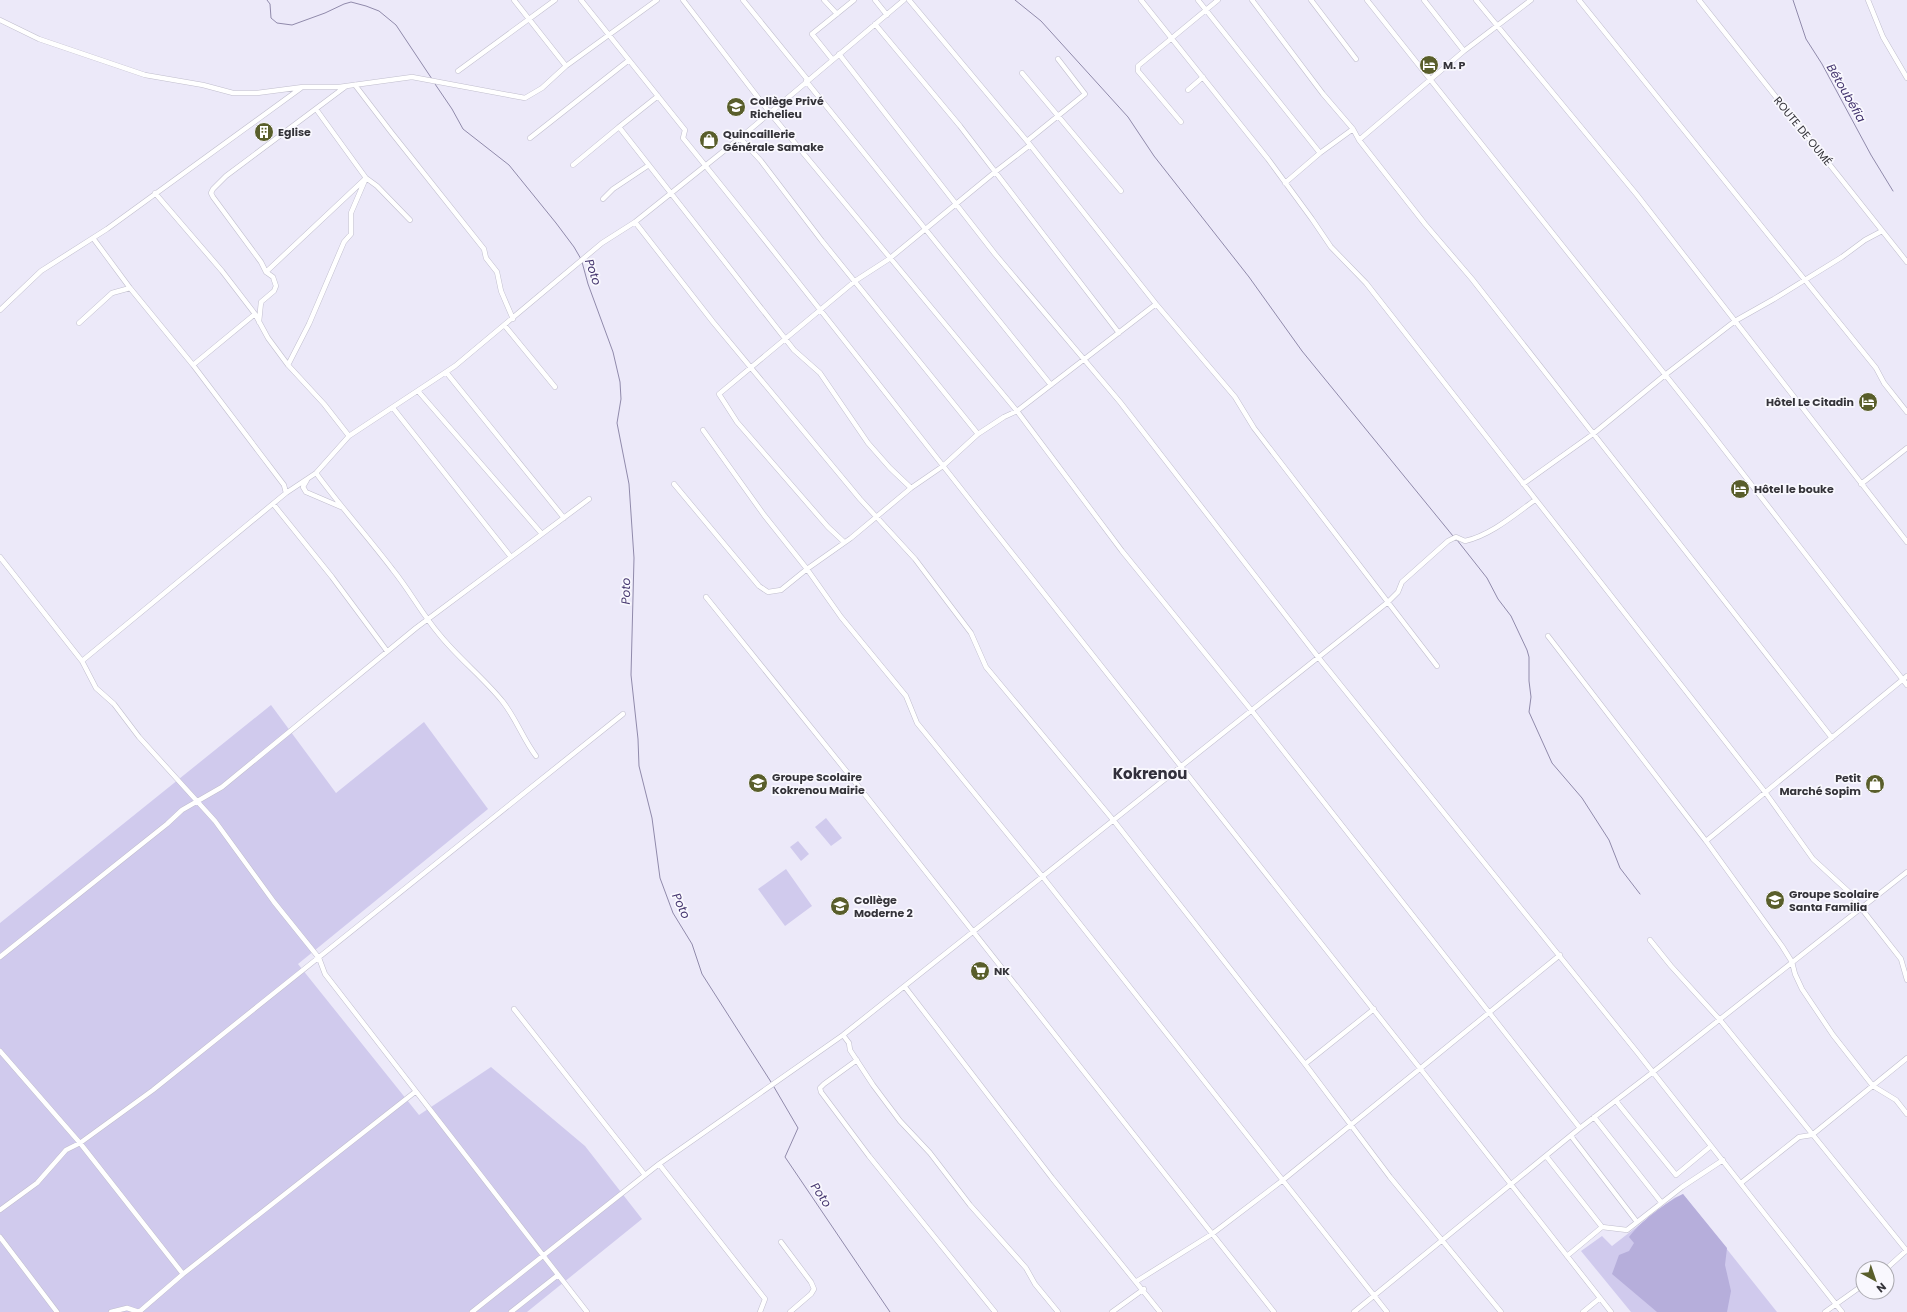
<svg xmlns="http://www.w3.org/2000/svg" width="1907" height="1312" viewBox="0 0 1907 1312" font-family="Poppins,sans-serif">
	<style>
		.green { fill: #d0caed }
		.forest { fill: #b6aedb }
		.lines { fill: none; stroke-linecap: round; stroke-linejoin: round }
		.stream { stroke: #908aab; stroke-width: 1 }
		.minor-casing { stroke: #c0becd; stroke-width: 5.5 }
		.minor { stroke: #fff; stroke-width: 4.5 }
		.labels { text-anchor: middle; stroke-width: 3.5; stroke-linejoin: round; paint-order: stroke }
		.poi-label { font-size: 11px; font-weight: bold; fill: #35343a; stroke: #f9f8fe; text-anchor: start }
		.street-label { font-size: 11px; fill: #35343a; stroke: #f9f8fe }
		.water-label { font-size: 12px; font-style: italic; fill: #45366f; stroke: #f9f8fe }
		.district-label { font-size: 15px; font-weight: bold; fill: #32303c; stroke: #f9f8fe }
	</style>
	<rect width="100%" height="100%" fill="#ece9f9"/>
	<!-- green -->
	<path class="green" d="M271 705 336 793 424 722 488 809 298 964 419 1115 491 1067 585 1146 642 1219 527 1312H0V923Z
		M826 818 842 838 831 846 815 827Z
		M798 841 809 854 801 861 790 847Z
		M786 869 812 906 785 926 758 889Z
		M1683 1194 1777 1312H1631L1581 1251 1602 1236 1612 1246 1674 1198Z"/>
	<!-- forest -->
	<path class="forest" d="M1683 1194 1727 1248 1725 1265 1731 1291 1727 1312H1657L1612 1274 1619 1255 1629 1251 1634 1243 1629 1237C1640 1222 1666 1202 1683 1194Z"/>
	<g class="lines">
		<!-- stream -->
		<path class="stream" d="M267 0 270 4 271 18 277 23 292 25 325 13 344 4 351 2 366 6 379 11 396 25 432 79
			M1015 0 1041 21 1128 117 1154 156 1249 277 1302 351 1453 536
			M1793 0 1806 39 1822 64 1871 155 1893 191
			M435 84 452 109 463 129 509 165 556 223 574 247 581 259
			M582 262 588 284 613 352 620 382 621 399 617 423 629 484 634 558 631 675 638 739 639 766 652 818 660 878 673 913 692 944 702 974 771 1082
			M1457 540 1487 578 1498 599 1511 616 1527 650 1529 657V681L1531 697 1529 712 1552 763 1582 798 1609 840 1620 868 1640 894
			M774 1087 798 1128 785 1157 890 1312"/>
		<defs>
			<path id="minor" d="M514 0 566 66
				M581 0 685 130 683 138C795 276 904 417 1015 557 1214 808 1414 1059 1611 1312
				M683 0 770 113 1017 411 1122 551 1252 711 1580 1128
				M743 0 807 79
				M824 0 837 14
				M875 0 887 15
				M909 0 1027 141 1156 304 1235 397 1254 428 1437 666
				M1141 0 1268 159 1312 219 1331 247 1366 283 1765 792 1813 859 1849 892 1861 908 1901 959 1907 980
				M1198 0 1320 153
				M1252 0 1323 94 1353 129
				M1311 0 1356 59
				M1367 0 1702 421 1907 685
				M1424 0 1464 51
				M1476 0 1637 195 1907 542
				M1579 0 1876 368 1884 383 1907 412
				M1699 0 1907 262
				M1868 0 1883 37 1907 78
				M0 20 39 39 145 75 203 85 233 93H257L303 87H339L412 77 525 98 542 88 566 66 657 0
				M875 24 960 126 1119 333
				M839 54 995 254 1120 402 1318 657 1637 1052 1842 1312
				M832 59 812 34 854 0
				M458 71 555 0
				M1022 73 1121 191
				M806 81 1051 385
				M355 85 391 132 484 249 486 258 497 272 501 291 513 319
				M1188 90 1203 77
				M658 96 619 127 794 350 820 373 868 443 890 468 911 488
				M316 109 366 178 377 186 410 220
				M1181 122 1138 71V66L1218 0
				M530 138 629 60
				M740 138 761 161 822 241 978 434
				M1359 140 1464 51 1531 0
				M1027 141 1085 94 1058 59
				M573 165 619 127
				M1285 183 1320 153 1353 129 1359 140 1425 224 1472 279 1832 738
				M155 193 222 271 255 314 268 338 288 365 324 404 349 436
				M603 199 613 189 649 165
				M635 222 713 322 860 499 915 559 971 633 986 667 1114 821 1305 1064 1390 1177 1501 1312
				M93 238 130 288 193 365 255 314
				M266 272 365 179
				M0 310 41 271 107 229 301 88
				M259 322 261 302 274 291 276 286 273 277 266 272 261 262 213 197 211 193 213 189 226 176 345 87
				M79 323 112 293 130 288
				M505 326 555 387
				M193 365 284 485 286 493
				M288 365 309 324 344 242 351 234V213L366 178
				M446 372 564 518
				M418 391 542 534
				M393 408 511 557
				M703 430 764 515 807 569 841 617 906 696 917 723 1042 876 1387 1312
				M316 473C340 506 368 537 393 570 410 591 422 614 439 634 459 659 483 677 503 702 517 720 523 739 536 756
				M307 480 303 487 306 492 341 507
				M674 484 759 586 768 592 781 590 807 569 851 538 911 488 943 466 978 434 1004 417 1017 411 1156 304
				M1523 484 1593 434 1665 375 1735 321 1774 299 1842 257 1865 240 1882 231
				M1861 484 1907 448
				M274 505 332 577 387 651
				M844 542 828 527 737 422 719 394 855 281 889 259 995 172 1030 145
				M0 557 82 661 96 688 114 704 139 737 215 821 274 902 319 958 325 974 587 1312
				M706 597 847 772 1274 1312
				M1548 636 1706 841 1782 946 1792 962 1795 974 1802 989 1833 1035 1873 1086 1896 1100 1907 1114
				M82 661 286 493 316 473 349 436 455 366 602 243 635 222 740 138 904 0
				M1706 841 1907 676
				M1650 940 1671 966 1720 1020 1907 1251
				M0 957 167 824 182 810 222 787 416 628 589 499
				M905 987 1052 1178 1160 1312
				M514 1009 645 1175
				M843 1035 849 1043 850 1050 873 1085 900 1121 930 1153 970 1205 1026 1268 1035 1284 1058 1312
				M0 1051 80 1143 183 1274
				M857 1060 824 1084 820 1088 821 1092 869 1156 995 1312
				M1305 1064 1374 1009
				M1616 1101 1676 1175 1711 1146
				M1594 1117 1661 1202
				M1571 1136 1637 1222
				M1546 1156 1602 1227
				M659 1164 765 1299 760 1312
				M1741 1183 1799 1137 1812 1135 1907 1058
				M0 1210 37 1183 66 1150 80 1143 153 1090 623 714
				M0 1237 57 1312
				M781 1242 811 1282 814 1289 811 1294 790 1312
				M1567 1256 1602 1227 1627 1230 1682 1187 1723 1160
				M1887 1268 1907 1250
				M1137 1281 1212 1234 1283 1180 1560 955
				M111 1312 127 1308 139 1312
				M139 1312 183 1274 415 1092
				M472 1312 659 1164 843 1035 1388 602 1398 592 1402 582 1448 541 1456 537 1465 541C1491 535 1514 515 1535 500
				M511 1312 558 1275
				M1112 1312 1144 1289
				M1354 1312 1580 1128 1653 1072 1907 872
				M1583 1312 1600 1298
				M1825 1312 1863 1285"/>
		</defs>
		<!-- minor casing -->
		<use href="#minor" class="minor-casing"/>
		<!-- minor -->
		<use href="#minor" class="minor"/>
	</g>
	<!-- icons -->
	<defs>
		<symbol id="hotel-disc" viewBox="-11 -11 22 22"><circle r="9.5" fill="#595e2b" stroke="#f9f8fe"/><path d="M-6-4.5h1.5V1H6V5H4.5V3h-9V5H-6ZM-4 0a1.8 1.8 0 1 1 3.6 0ZM.5 0V-2.5h3Q6-2.5 6 0Z" fill="#fff"/></symbol>
		<symbol id="school-disc" viewBox="-11 -11 22 22"><circle r="9.5" fill="#595e2b" stroke="#f9f8fe"/><path d="M0-5L7-2L0 1L-7-2ZM-4 1L0 2.5L4 1V4Q0 6-4 4Z" fill="#fff"/></symbol>
		<symbol id="building-disc" viewBox="-11 -11 22 22"><circle r="9.5" fill="#595e2b" stroke="#f9f8fe"/><path d="M-4-6H4V6H1V3H-1V6H-4ZM-2.5-4.3h1.7v1.8h-1.7ZM.8-4.3h1.7v1.8H.8ZM-2.5-1h1.7V.8h-1.7ZM.8-1h1.7V.8H.8Z" fill="#fff"/></symbol>
		<symbol id="shop-disc" viewBox="-11 -11 22 22"><circle r="9.5" fill="#595e2b" stroke="#f9f8fe"/><path d="M-5-2.5h2.3a2.7 3.5 0 0 1 5.4 0H5L5.5 6h-11ZM-1.5-2.5h3a1.5 2.3 0 0 0-3 0Z" fill="#fff"/></symbol>
		<symbol id="supermarket-disc" viewBox="-11 -11 22 22"><circle r="9.5" fill="#595e2b" stroke="#f9f8fe"/><path d="M-6-5.5h2.5l.6 2H6L4.5 2H-2.5L-4.4-4H-6ZM-1.5 3.2a1.3 1.3 0 1 0 .1 0ZM3 3.2a1.3 1.3 0 1 0 .1 0Z" fill="#fff"/></symbol>
	</defs>
	<g fill-rule="evenodd">
		<use href="#hotel-disc" x="1418" y="54" width="22" height="22"/>
		<use href="#school-disc" x="725" y="96" width="22" height="22"/>
		<use href="#building-disc" x="253" y="121" width="22" height="22"/>
		<use href="#shop-disc" x="698" y="129" width="22" height="22"/>
		<use href="#hotel-disc" x="1857" y="391" width="22" height="22"/>
		<use href="#hotel-disc" x="1729" y="478" width="22" height="22"/>
		<use href="#school-disc" x="747" y="772" width="22" height="22"/>
		<use href="#shop-disc" x="1864" y="773" width="22" height="22"/>
		<use href="#school-disc" x="1764" y="889" width="22" height="22"/>
		<use href="#school-disc" x="829" y="895" width="22" height="22"/>
		<use href="#supermarket-disc" x="969" y="960" width="22" height="22"/>
	</g>
	<g class="labels">
		<!-- poi labels -->
		<g class="poi-label">
			<text x="1443" y="69">M. P</text>
			<text x="750" y="105">Collège Privé<tspan x="750" dy="13">Richelieu</tspan></text>
			<text x="278" y="136">Eglise</text>
			<text x="723" y="138">Quincaillerie<tspan x="723" dy="13">Générale Samake</tspan></text>
			<text x="1854" y="406" text-anchor="end">Hôtel Le Citadin</text>
			<text x="1754" y="493">Hôtel le bouke</text>
			<text x="772" y="781">Groupe Scolaire<tspan x="772" dy="13">Kokrenou Mairie</tspan></text>
			<text x="1861" y="782" text-anchor="end">Petit<tspan x="1861" dy="13">Marché Sopim</tspan></text>
			<text x="1789" y="898">Groupe Scolaire<tspan x="1789" dy="13">Santa Familia</tspan></text>
			<text x="854" y="904">Collège<tspan x="854" dy="13">Moderne 2</tspan></text>
			<text x="994" y="975">NK</text>
		</g>
		<!-- street labels -->
		<g class="street-label">
			<text transform="translate(1803 131) rotate(51)" y="4">ROUTE DE OUMÉ</text>
		</g>
		<!-- water labels -->
		<g class="water-label">
			<text transform="translate(1846 93) rotate(60)" y="4">Bétoubéfia</text>
			<text transform="translate(593 272) rotate(71)" y="4">Poto</text>
			<text transform="translate(626 591) rotate(-89)" y="4">Poto</text>
			<text transform="translate(681 906) rotate(65)" y="4">Poto</text>
			<text transform="translate(821 1195) rotate(56)" y="4">Poto</text>
		</g>
		<!-- district labels -->
		<g class="district-label">
			<text x="1150" y="779">Kokrenou</text>
		</g>
	</g>
	<!-- north arrow -->
	<g transform="translate(1875 1280) rotate(140)"><circle r="19" fill="#f9f8fe" stroke="#abaab0"/>
	<path d="M0-3L7 15L0 10L-7 15Z" fill="#595e2b"/>
	<text y="-6" font-size="11" font-weight="bold" text-anchor="middle" fill="#35343a">N</text>
	</g>
</svg>
